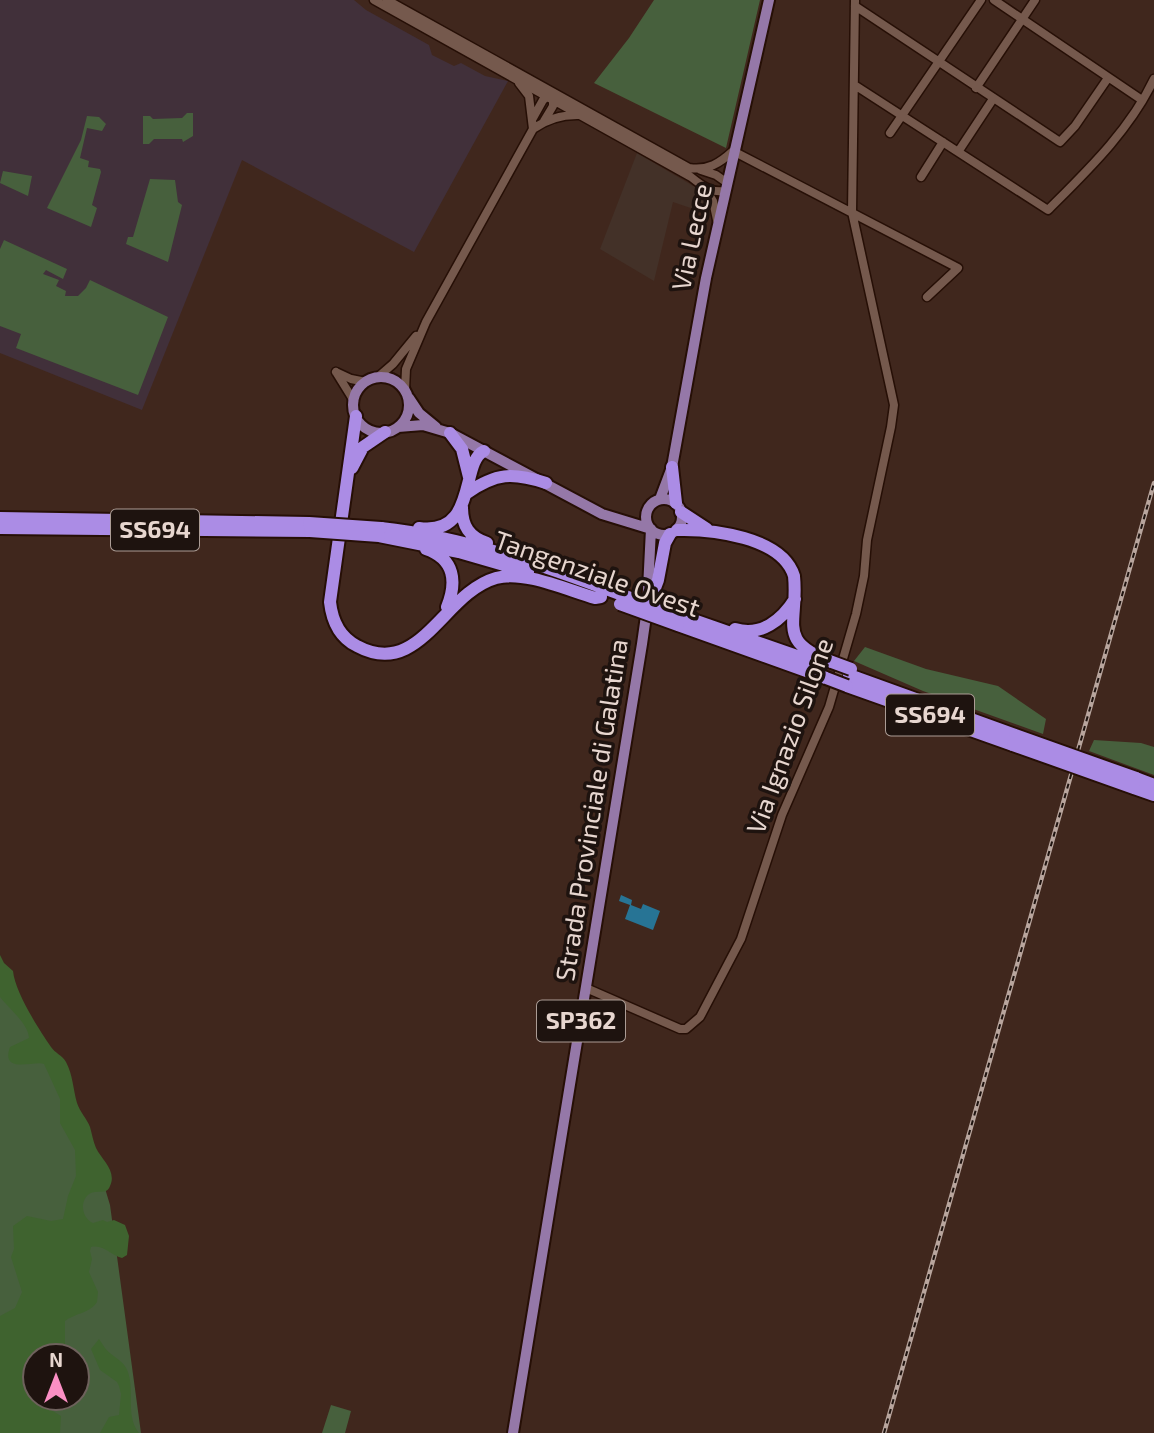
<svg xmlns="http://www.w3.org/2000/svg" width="1154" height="1433" viewBox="0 0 1154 1433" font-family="'Exo 2',sans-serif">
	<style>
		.commercial { fill: #433128 }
		.medical { fill: #41303a }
		.green { fill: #47603d; fill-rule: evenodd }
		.forest { fill: #3f632f }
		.water { fill: #277495 }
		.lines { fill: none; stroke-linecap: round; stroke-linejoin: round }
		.minor-casing { stroke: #260f06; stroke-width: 11 }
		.major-casing { stroke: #260f06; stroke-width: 14 }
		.highway-casing { stroke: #260f06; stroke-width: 16 }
		.minor { stroke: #75594d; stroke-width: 8 }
		.major { stroke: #9578a8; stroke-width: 10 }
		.highway { stroke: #ab8ce5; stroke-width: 12 }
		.rail-casing { stroke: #b8a59d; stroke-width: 4.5 }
		.rail { stroke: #1e130f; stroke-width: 2; stroke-dasharray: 5; stroke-linecap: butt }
		.highway-bridge-casing { stroke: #260f06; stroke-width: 16; stroke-linecap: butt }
		.highway-bridge { stroke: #ab8ce5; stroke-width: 12 }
		.labels { text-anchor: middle; stroke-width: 7; stroke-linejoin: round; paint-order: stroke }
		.shield { fill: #1e130f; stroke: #ab9c95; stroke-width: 2 }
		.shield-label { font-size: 24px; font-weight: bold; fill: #e7d6cf }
		.street-label { font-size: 26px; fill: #e7d6cf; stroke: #1e130f }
	</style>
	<rect width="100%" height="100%" fill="#40271d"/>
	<!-- commercial -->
	<path class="commercial" d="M637 153 695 187 707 198 711 208V215L673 202 654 281 600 249Z"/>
	<!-- medical -->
	<path class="medical" d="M0 0H354L366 10 429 45 432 55 454 66 461 63 485 76 508 81 414 252 242 160 142 410 0 353Z"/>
	<!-- green -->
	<path class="green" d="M654 0H760L726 148 594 83 629 38Z
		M187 113H193V136L183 142 182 139H154L149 144H143V116H150L153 119 182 118Z
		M87 116 99 117 106 124 102 131 87 128 80 158 89 161 88 167 100 169 101 172 92 205 97 208 91 227 47 208 81 140Z
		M3 171 32 176 28 196 0 183Z
		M150 179 175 180 178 202 182 205 168 262 126 244 128 237H133Z
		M4 240 67 269 63 279 46 270 43 274 59 280 56 286 66 291 65 296H78L86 288 90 280 168 317 138 395 16 348 21 334 0 326V249Z
		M865 647 926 669 998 686 1046 719 1043 734 923 691 854 661Z
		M1094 740 1141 743 1154 747V775L1089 751Z
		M0 965 92 1145 110 1205 141 1433H0ZM35 1356H77V1398H35Z
		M331 1405 351 1411 345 1433H322Z"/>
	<!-- forest -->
	<path class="forest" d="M0 955 4 963 13 971C15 992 38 1028 51 1047 55 1053 62 1055 66 1062 73 1075 73 1089 77 1103 80 1112 87 1119 90 1127 92 1134 93 1141 96 1148 102 1160 117 1171 110 1186 107 1195 98 1190 91 1193 81 1197 79 1216 93 1223L103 1220 107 1222 114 1220 125 1225 129 1236 127 1255 122 1258C110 1255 104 1244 91 1247L90 1251 92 1259 89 1272 98 1292 97 1302C90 1313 76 1313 65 1321V1348L63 1356H35V1398H48L43 1405 61 1416 60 1433H0V1316L15 1308 22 1292 11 1257 14 1249 13 1226 27 1216 51 1221 63 1219 68 1196 76 1176 75 1150 60 1123V1099L44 1064C35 1060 0 1075 10 1047L29 1038C28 1023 9 1009 0 997Z
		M99 1339C101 1342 103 1345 105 1348 113 1358 124 1360 128 1372 135 1393 125 1415 139 1433H100L109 1417 119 1415 121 1394 119 1386 117 1382 100 1370 91 1349Z"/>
	<!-- water -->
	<path class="water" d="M621 895 632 900 631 905 641 909 643 904 660 911 653 930 625 919 630 905 619 901Z"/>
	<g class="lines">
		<defs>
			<path id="minor" d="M374 0 691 177C701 185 711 193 724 191
				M387 0 689 168C708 171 720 163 733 151L958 268 927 297
				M994 0 1142 100
				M855 6 1060 142 1075 126 1108 78
				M519 83 529 96 533 129
				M856 86 1048 210C1087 171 1130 130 1154 79
				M976 88 1035 0
				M533 118 543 100 550 95
				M544 121 553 106V96
				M890 133 981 0
				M958 152 993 99
				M701 170 716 175 726 182
				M921 177 943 142
				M705 188 713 201 717 220
				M336 372 354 401
				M336 372 351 379 366 382
				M378 377 393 364 416 336
				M405 390 406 369 426 322 533 129C547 119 560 115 577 115
				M586 988 680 1029H686L700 1017 741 939 782 815 829 707 856 614 864 576 867 540 891 427 894 405 852 212 855 0"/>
			<path id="major" d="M353 405a28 28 0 1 1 56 0a28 28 0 1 1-56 0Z
				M409 398 419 413 436 427
				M398 427 423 425 450 433 602 514 651 529 647 609 642 644 513 1433
				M646 517a18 18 0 1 1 36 0a18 18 0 1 1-36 0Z
				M660 499 672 467 706 278 769 0"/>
			<path id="highway" d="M356 416 330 602C332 620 339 637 357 646 420 680 443 593 496 578 524 570 567 590 595 598L601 597
				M450 433 462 449 469 477
				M672 467 676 503
				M352 468 363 447 385 432
				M467 493C496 473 512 472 546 483
				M462 507C462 526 469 537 487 543
				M681 512 707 529
				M0 518 309 523
				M0 528 310 531
				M381 528C464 537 545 566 622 595
				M419 528C478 536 460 462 484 451
				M677 530C712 529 782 537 794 576 799 624 775 641 832 662
				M379 536 459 552 528 572
				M426 549C455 559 457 582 447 607
				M647 609 658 580 665 543 670 534
				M679 615 814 662
				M678 625 826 678
				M735 629C761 637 782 620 795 599
				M849 675 1015 735
				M847 686 1013 745
				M1136 778 1154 785
				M1134 788 1154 795"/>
		</defs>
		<!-- minor casing -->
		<use href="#minor" class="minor-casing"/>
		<!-- major casing -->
		<use href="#major" class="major-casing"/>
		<!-- highway casing -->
		<use href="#highway" class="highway-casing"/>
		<!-- minor -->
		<use href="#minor" class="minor"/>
		<!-- major -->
		<use href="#major" class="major"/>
		<!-- highway -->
		<use href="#highway" class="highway"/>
		<defs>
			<path id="rail" d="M884 1433 1154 483"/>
		</defs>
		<!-- rail casing -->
		<use href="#rail" class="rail-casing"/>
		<!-- rail -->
		<use href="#rail" class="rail"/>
		<defs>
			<path id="highway-bridge" d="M309 523 381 528
				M310 531 379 536
				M622 595 679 615
				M620 604 678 625
				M832 662 851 669
				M826 678 847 686
				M1015 735 1136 778
				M1013 745 1134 788"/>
		</defs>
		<!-- highway-bridge casing -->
		<use href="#highway-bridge" class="highway-bridge-casing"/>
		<!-- highway-bridge -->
		<use href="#highway-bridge" class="highway-bridge"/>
	</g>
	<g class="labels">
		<!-- shield labels -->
		<g class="shield">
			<rect x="111" y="509.5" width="88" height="41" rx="5"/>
			<rect x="886" y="694.5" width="88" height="41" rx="5"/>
			<rect x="537" y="1000.5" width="88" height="41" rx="5"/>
		</g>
		<g class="shield-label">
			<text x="155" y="538">SS694</text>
			<text x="930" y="723">SS694</text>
			<text x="581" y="1029">SP362</text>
		</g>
		<!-- street labels -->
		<g class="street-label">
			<text transform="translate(692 237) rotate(-78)" y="9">Via Lecce</text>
			<text transform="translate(597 574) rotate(19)" y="9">Tangenziale Ovest</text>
			<text transform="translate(790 736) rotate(-70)" y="9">Via Ignazio Silone</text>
			<text transform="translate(592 810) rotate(-81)" y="9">Strada Provinciale di Galatina</text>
		</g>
	</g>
	<!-- north arrow -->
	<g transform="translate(56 1377)"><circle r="33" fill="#1e130f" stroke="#6e615c" stroke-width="2"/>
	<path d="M0-5L12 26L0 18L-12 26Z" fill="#fb8fc4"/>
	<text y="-10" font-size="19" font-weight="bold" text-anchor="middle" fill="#e7d6cf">N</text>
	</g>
</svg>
